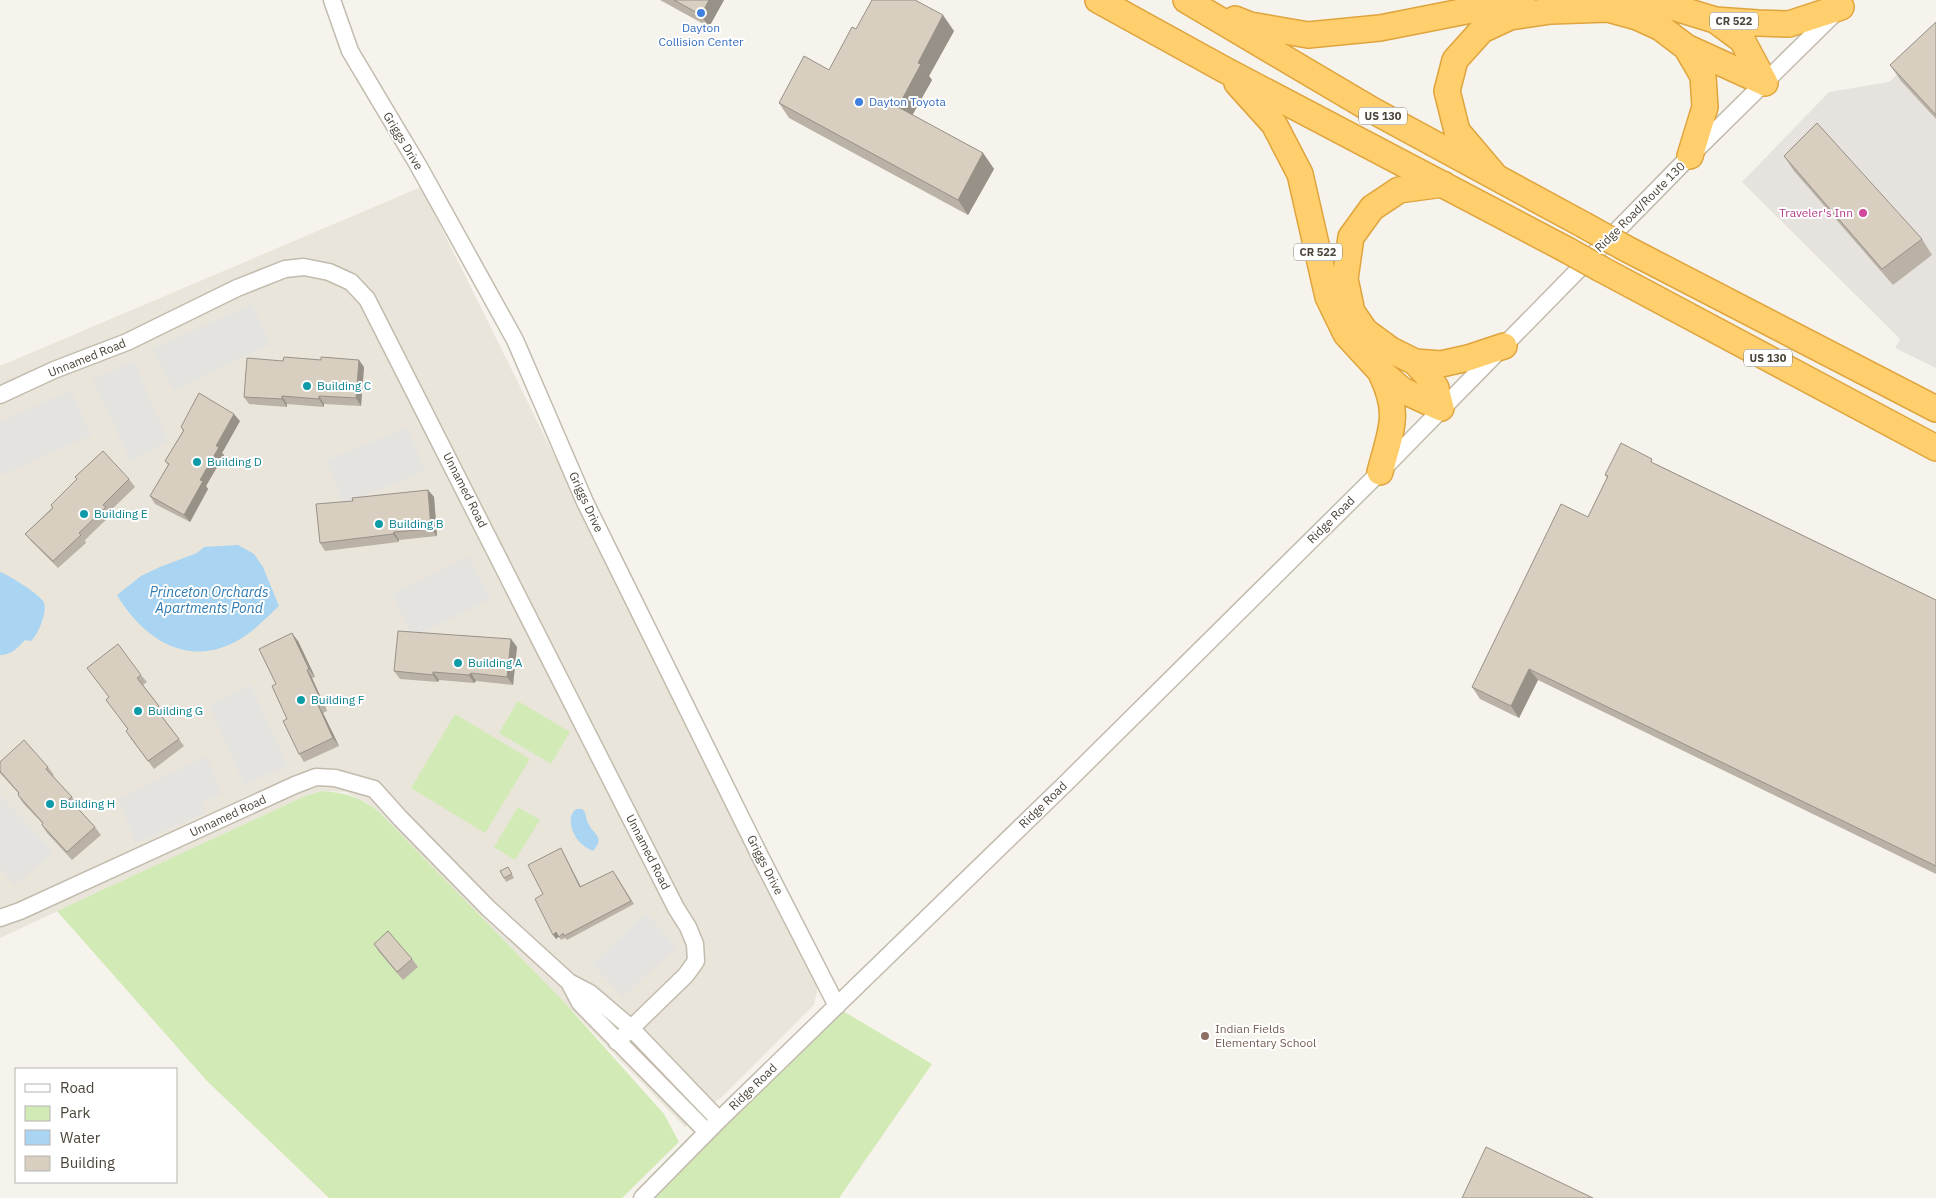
<svg xmlns="http://www.w3.org/2000/svg" width="1936" height="1198" viewBox="0 0 1936 1198" font-family="'IBM Plex Sans',sans-serif">
	<style>
		.residential { fill: #eae5da }
		.industrial { fill: #e6e2dd }
		.green { fill: #d2eab5 }
		.parking { fill: #e5e3e0 }
		.water { fill: #a9d4f2 }
		.lines { fill: none; stroke-linecap: round; stroke-linejoin: round }
		.minor-casing { stroke: #c2bbae; stroke-width: 19 }
		.highway-casing { stroke: #e0a43c; stroke-width: 28 }
		.minor { stroke: #fff; stroke-width: 16 }
		.highway { stroke: #ffcf6e; stroke-width: 25 }
		.highway-bridge-casing { stroke: #e0a43c; stroke-width: 28; stroke-linecap: butt }
		.highway-bridge { stroke: #ffcf6e; stroke-width: 25 }
		.wall { fill: #bab2a6 }
		.shaded-wall { fill: #979187 }
		.building { fill: #d8cfc1; stroke: #979187 }
		.shop-dot { fill: #3f7fe0; stroke: #fff; stroke-width: 2 }
		.hotel-dot { fill: #d1479c; stroke: #fff; stroke-width: 2 }
		.culture-dot { fill: #0f9aa8; stroke: #fff; stroke-width: 2 }
		.education-dot { fill: #8d6e63; stroke: #fff; stroke-width: 2 }
		.labels { text-anchor: middle; stroke-width: 4; stroke-linejoin: round; paint-order: stroke }
		.shield { fill: #fff; stroke: #817c74; stroke-width: 1 }
		.shield-label { font-size: 11px; font-weight: bold; fill: #4b4439 }
		.shop-label { font-size: 12px; fill: #366cbe; stroke: #fff }
		.street-label { font-size: 12px; fill: #4b4439; stroke: #fff }
		.hotel-label { font-size: 12px; fill: #b23c85; stroke: #fff; text-anchor: end }
		.culture-label { font-size: 12px; fill: #0d838f; stroke: #fff; text-anchor: start }
		.education-label { font-size: 12px; fill: #785e54; stroke: #fff; text-anchor: start }
		.water-label { font-size: 14px; font-style: italic; fill: #2e7ab2; stroke: #fff }
	</style>
	<rect width="100%" height="100%" fill="#f6f3ec"/>
	<!-- residential -->
	<path class="residential" d="M421 187 816 983 817 991 814 1005 722 1097 685 1127 379 812 368 803 345 792 323 791 305 796 0 938V366Z"/>
	<!-- industrial -->
	<path class="industrial" d="M1936 39V368L1895 348 1900 339 1742 182 1829 92 1889 82Z"/>
	<!-- green -->
	<path class="green" d="M518 701 570 732 551 764 499 733Z
		M455 714 530 759 485 833 411 788Z
		M323 791C346 793 361 797 379 812L564 1002 664 1114 679 1142 622 1198H329L207 1081 57 911 305 796Z
		M518 807 540 820 515 860 494 847Z
		M843 1011 932 1064 839 1198H652Z"/>
	<!-- parking -->
	<path class="parking" d="M252 304 271 344 174 391 152 349Z
		M134 361 168 441 131 462 92 380Z
		M71 390 92 435 2 475 0 471V422Z
		M408 427 425 471 343 504 326 460Z
		M469 556 491 599 413 637 392 594Z
		M250 684 288 765 244 785 209 705Z
		M207 756 222 794 202 802 206 813 136 843 118 799Z
		M0 795 54 852 15 885 0 869Z
		M646 913 677 947 623 997 592 964Z"/>
	<!-- water -->
	<path class="water" d="M238 545 254 554 263 567 279 606C268 616 257 628 245 636 193 671 145 642 117 595L141 576 160 567 197 553 204 547Z
		M0 572C9 575 37 593 43 601 49 609 38 635 31 641L25 640C17 648 12 655 0 655Z
		M576 809H582C587 813 585 817 588 823 593 835 606 836 593 851 590 849 586 848 583 845 573 838 565 818 576 809Z"/>
	<g class="lines">
		<defs>
			<path id="minor" d="M332 0 350 51 418 165 515 340 585 502 760 856 837 1006
				M0 395 54 370 127 342 237 288 285 269 304 267 329 272 351 282 367 299 676 908 688 927 695 944 696 961 686 975 617 1042
				M0 918 20 911 295 785 316 777 335 778 374 789 400 818 488 908 569 982 590 993 631 1028 719 1120
				M569 982 580 1003 707 1132
				M642 1198 719 1120 1066 783 1380 472 1690 156 1837 11"/>
			<path id="highway" d="M1098 0 1225 70 1567 250
				M1186 0 1372 110 1584 225
				M1628 0 1676 8 1715 20 1758 23 1789 24 1841 7
				M1235 19 1250 25 1308 35 1380 28 1522 0
				M1715 20 1742 40 1765 83
				M1686 47 1703 76 1705 107 1690 156
				M1237 83 1274 124 1300 174 1328 297 1346 334 1380 371 1402 390 1441 408
				M1496 177 1457 131 1447 91 1455 60 1482 30 1510 17 1551 11 1608 9 1637 17 1661 28 1686 47 1765 83
				M1625 248 1936 409
				M1601 269 1936 448
				M1415 362 1441 364 1468 358 1504 346
				M1441 408 1436 388 1428 376 1415 362 1391 350 1365 331 1352 312 1345 279 1351 237 1372 208 1399 190 1443 184
				M1380 472C1391 430 1401 414 1381 373"/>
		</defs>
		<!-- minor casing -->
		<use href="#minor" class="minor-casing"/>
		<!-- highway casing -->
		<use href="#highway" class="highway-casing"/>
		<!-- minor -->
		<use href="#minor" class="minor"/>
		<!-- highway -->
		<use href="#highway" class="highway"/>
		<defs>
			<path id="highway-bridge" d="M1584 225 1625 248
				M1567 250 1601 269"/>
		</defs>
		<!-- highway-bridge casing -->
		<use href="#highway-bridge" class="highway-bridge-casing"/>
		<!-- highway-bridge -->
		<use href="#highway-bridge" class="highway-bridge"/>
	</g>
	<!-- wall -->
	<path class="wall" d="M660 0H724L709 27Z
		M1936 22V119L1901 81 1890 65Z
		M954 31 929 76 932 80 912 115 983 153 994 169 968 215 789 118 779 103 829 70Z
		M1784 156 1922 239 1932 255 1893 285 1794 171Z
		M364 367 361 406 324 404V407L287 404V407L249 404 244 397Z
		M240 421 222 453 224 455 206 486 208 489 190 522 155 504 150 496 168 465 165 461 183 431 181 427Z
		M1656 464 1936 600V874L1538 680 1519 718 1480 699 1472 687 1588 517 1607 478 1605 475Z
		M75 477 129 479 135 487 109 512 111 515 85 540 86 543 58 568 31 541 25 534 52 508 51 505 77 480Z
		M428 490 434 497 437 536 399 540V542L325 551 320 543 353 501Z
		M511 639 517 647 513 685 476 681 474 683 439 680 438 682 400 679 394 671Z
		M298 641 315 677 312 678 327 711 323 713 339 746 304 762 299 754 276 684Z
		M141 675 147 682 143 685 165 714 162 716 184 746 154 769 131 739 128 730 109 698Z
		M0 762 48 767 54 775 53 776 72 797 77 805 75 806 95 827 101 835 72 860 47 833 42 825 43 824 23 803 18 795 19 794 0 773Z
		M563 852 581 887 616 875 634 904 567 940 565 938 561 940 559 937 556 939Z
		M508 867 514 878 506 882 504 878Z
		M374 944 412 959 418 967 403 980 379 952Z"/>
	<!-- shaded-wall -->
	<path class="shaded-wall" d="M709 0H724L709 27 701 15Z
		M943 15 954 31 929 76 932 80 908 123 898 107 918 63Z
		M983 153 994 169 968 215 958 200Z
		M359 360 364 367 361 406 356 398Z
		M282 396 287 404V407L282 399Z
		M319 396 324 404V407L319 399Z
		M234 414 240 421 222 453 224 455 206 486 208 489 190 522 184 515 216 446Z
		M428 490 434 497 437 536 431 529Z
		M394 532 399 540V542L393 534Z
		M292 633 298 641 315 677 309 669Z
		M511 639 517 647 513 685 507 677Z
		M1529 669 1538 680 1519 718 1511 706Z
		M307 670 312 678 327 711 322 703Z
		M433 672 439 680 438 682 433 675Z
		M471 673 476 681 474 683 469 675Z
		M318 705 323 713 339 746 333 738Z
		M561 848 563 852 583 891 580 887Z
		M556 932 559 936 556 939 553 935Z"/>
	<!-- building -->
	<path class="building" d="M674 0H709L701 15Z
		M872 0H915L943 15 918 63 921 64 898 107 983 153 958 200 779 103 804 56 829 70 852 27 856 29Z
		M1936 22V115L1890 65Z
		M1817 123 1922 239 1882 269 1784 156Z
		M284 357 321 360V357L359 360 356 398 319 396V399L282 396V399L244 397 247 358 283 361Z
		M199 393 234 414 216 446 219 447 200 480 203 481 184 515 150 496 169 464 165 461 184 430 181 427Z
		M1621 443 1652 459 1651 462 1936 600V866L1529 669 1511 706 1472 687 1561 504 1588 517 1608 476 1605 475Z
		M103 451 129 479 103 505 106 507 79 533 81 535 53 561 25 534 53 508 51 505 77 479 75 477Z
		M428 490 431 529 394 532 393 534 320 543 316 504 353 501 352 498Z
		M398 631 511 639 507 677 471 673 469 675 433 672V675L394 671Z
		M292 633 309 669 307 670 322 703 318 705 333 738 299 754 283 721 287 719 272 686 276 684 259 649Z
		M118 644 141 675 137 678 159 706 156 709 179 739 148 761 126 731 128 729 106 700 109 697 87 668Z
		M24 740 48 767 46 769 72 797 69 799 95 827 67 852 42 825 43 823 18 795 19 793 0 771V762Z
		M561 848 580 887 613 871 631 901 564 936 563 933 559 937 556 932 553 935 535 899 543 894 528 865Z
		M508 867 512 874 504 878 500 871Z
		M388 931 412 959 397 972 374 944Z
		M1486 1147 1593 1198H1462Z"/>
	<!-- markers -->
	<g class="shop-dot">
		<circle cx="701" cy="13" r="5"/>
		<circle cx="859" cy="102" r="5"/>
	</g>
	<circle class="hotel-dot" cx="1863" cy="213" r="5"/>
	<g class="culture-dot">
		<circle cx="307" cy="386" r="5"/>
		<circle cx="197" cy="462" r="5"/>
		<circle cx="84" cy="514" r="5"/>
		<circle cx="379" cy="524" r="5"/>
		<circle cx="458" cy="663" r="5"/>
		<circle cx="301" cy="700" r="5"/>
		<circle cx="138" cy="711" r="5"/>
		<circle cx="50" cy="804" r="5"/>
	</g>
	<circle class="education-dot" cx="1205" cy="1036" r="5"/>
	<g class="labels">
		<!-- shield labels -->
		<g class="shield">
			<rect x="1710" y="12.5" width="48" height="17" rx="4"/>
			<rect x="1359" y="107.5" width="48" height="17" rx="4"/>
			<rect x="1294" y="243.5" width="48" height="17" rx="4"/>
			<rect x="1744" y="349.5" width="48" height="17" rx="4"/>
		</g>
		<g class="shield-label">
			<text x="1734" y="25">CR 522</text>
			<text x="1383" y="120">US 130</text>
			<text x="1318" y="256">CR 522</text>
			<text x="1768" y="362">US 130</text>
		</g>
		<!-- shop labels -->
		<g class="shop-label">
			<text x="701" y="32">Dayton<tspan x="701" dy="14">Collision Center</tspan></text>
			<text x="869" y="106" text-anchor="start">Dayton Toyota</text>
		</g>
		<!-- street labels -->
		<g class="street-label">
			<text transform="translate(403 141) rotate(59)" y="4">Griggs Drive</text>
			<text transform="translate(1640 207) rotate(-45)" y="4">Ridge Road/Route 130</text>
			<text transform="translate(87 358) rotate(-22)" y="4">Unnamed Road</text>
			<text transform="translate(465 490) rotate(63)" y="4">Unnamed Road</text>
			<text transform="translate(586 502) rotate(65)" y="4">Griggs Drive</text>
			<text transform="translate(1331 520) rotate(-45)" y="4">Ridge Road</text>
			<text transform="translate(1043 805) rotate(-44)" y="4">Ridge Road</text>
			<text transform="translate(228 816) rotate(-25)" y="4">Unnamed Road</text>
			<text transform="translate(648 852) rotate(63)" y="4">Unnamed Road</text>
			<text transform="translate(765 865) rotate(63)" y="4">Griggs Drive</text>
			<text transform="translate(753 1087) rotate(-44)" y="4">Ridge Road</text>
		</g>
		<!-- hotel labels -->
		<g class="hotel-label">
			<text x="1853" y="217">Traveler's Inn</text>
		</g>
		<!-- culture labels -->
		<g class="culture-label">
			<text x="317" y="390">Building C</text>
			<text x="207" y="466">Building D</text>
			<text x="94" y="518">Building E</text>
			<text x="389" y="528">Building B</text>
			<text x="468" y="667">Building A</text>
			<text x="311" y="704">Building F</text>
			<text x="148" y="715">Building G</text>
			<text x="60" y="808">Building H</text>
		</g>
		<!-- education labels -->
		<g class="education-label">
			<text x="1215" y="1033">Indian Fields<tspan x="1215" dy="14">Elementary School</tspan></text>
		</g>
		<!-- water labels -->
		<g class="water-label">
			<text x="209" y="597">Princeton Orchards<tspan x="209" dy="16">Apartments Pond</tspan></text>
		</g>
	</g>
	<!-- legend -->
	<rect x="15" y="1068" width="162" height="115" fill="#ffffff" stroke="#b7b4b0"/>
	<rect x="25" y="1084" width="25" height="8" fill="#ffffff" stroke="#b7b4b0"/>
	<text x="60" y="1093" font-size="15" fill="#4b4439">Road</text>
	<rect x="25" y="1106" width="25" height="15" fill="#d2eab5" stroke="#b7b4b0"/>
	<text x="60" y="1118" font-size="15" fill="#4b4439">Park</text>
	<rect x="25" y="1130" width="25" height="15" fill="#a9d4f2" stroke="#b7b4b0"/>
	<text x="60" y="1143" font-size="15" fill="#4b4439">Water</text>
	<rect x="25" y="1156" width="25" height="15" fill="#d8cfc1" stroke="#b7b4b0"/>
	<text x="60" y="1168" font-size="15" fill="#4b4439">Building</text>
</svg>
